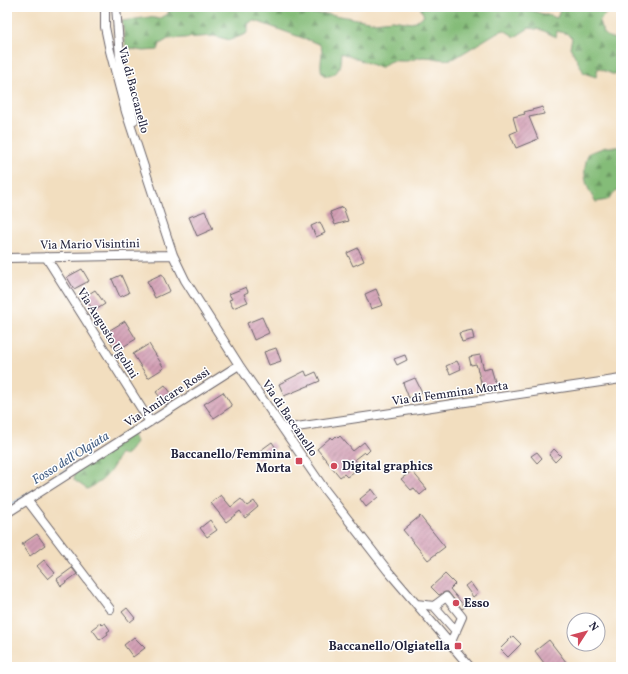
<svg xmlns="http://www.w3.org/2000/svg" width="628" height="674" viewBox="0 0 628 674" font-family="Vollkorn,serif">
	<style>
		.forest { fill: url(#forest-firs); stroke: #536f5a }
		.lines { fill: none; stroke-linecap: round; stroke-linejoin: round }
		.stream { stroke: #78bbee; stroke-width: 2 }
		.building { fill: url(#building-hatch) }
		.minor-casing { stroke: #6b6469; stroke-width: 10 }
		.minor { stroke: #fff; stroke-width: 8 }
		.poi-dot { fill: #d1495b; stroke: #fff; stroke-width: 1.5 }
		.labels { text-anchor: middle; stroke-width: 3; stroke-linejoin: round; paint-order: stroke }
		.street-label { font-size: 12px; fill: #22223b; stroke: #fff }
		.poi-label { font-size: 12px; font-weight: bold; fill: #22223b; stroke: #fff; text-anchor: end }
		.water-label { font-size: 13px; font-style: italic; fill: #445f83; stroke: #fff }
	</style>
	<defs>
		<pattern id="forest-firs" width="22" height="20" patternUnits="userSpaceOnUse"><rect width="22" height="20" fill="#84bc78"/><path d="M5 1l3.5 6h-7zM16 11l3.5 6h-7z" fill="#6c9864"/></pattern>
		<pattern id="building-hatch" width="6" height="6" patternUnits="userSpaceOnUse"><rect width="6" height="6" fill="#d29eb3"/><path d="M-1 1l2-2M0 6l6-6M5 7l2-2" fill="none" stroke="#aa8093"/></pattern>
	</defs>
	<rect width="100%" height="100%" fill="#fff"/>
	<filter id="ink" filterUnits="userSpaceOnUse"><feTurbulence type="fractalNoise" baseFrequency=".025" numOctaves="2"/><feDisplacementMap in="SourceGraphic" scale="8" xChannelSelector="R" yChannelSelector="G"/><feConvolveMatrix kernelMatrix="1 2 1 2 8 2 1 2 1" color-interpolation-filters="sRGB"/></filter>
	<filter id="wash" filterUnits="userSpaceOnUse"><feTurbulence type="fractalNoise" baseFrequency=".012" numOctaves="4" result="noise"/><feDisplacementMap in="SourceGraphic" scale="16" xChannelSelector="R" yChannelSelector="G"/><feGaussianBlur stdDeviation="0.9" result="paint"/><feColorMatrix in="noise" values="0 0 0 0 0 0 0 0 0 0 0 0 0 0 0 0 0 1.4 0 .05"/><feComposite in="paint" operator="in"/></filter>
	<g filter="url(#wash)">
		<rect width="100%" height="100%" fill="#f2debf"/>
		<!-- forest -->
		<path class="forest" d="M169 7H284L305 14H329L374 22 393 20 412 23 424 16 420 7H520L557 18 561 7H588L606 14 599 21C602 31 604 37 615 39L621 34V74H612L598 68 596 77 584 73 570 47 572 38 568 34 557 31 556 37 542 30 529 28 515 37 504 30 496 33 455 58C444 62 435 57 424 57 417 57 409 62 403 61 390 61 391 59 381 68L341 53C340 60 341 72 332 75 316 81 322 59 322 52 322 49 321 46 319 44L256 21H252L248 24V30L246 34 230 40 214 36 168 39 160 44 158 50 143 51 126 48 122 21 150 17 159 19 168 14Z
			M606 147H621L620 188 607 200 596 202C585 187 581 170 589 153Z
			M130 428 136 442 125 456 120 453C111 472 106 480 87 489L74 480 75 468 101 452Z"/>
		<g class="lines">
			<!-- stream -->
			<path class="stream" d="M39 488 76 464
				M7 507 34 491"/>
		</g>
		<g id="blocks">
			<!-- building -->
			<path class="building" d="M543 107 544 114 529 117 538 139 516 148 510 134 517 131 513 117 525 114 524 112Z
				M343 207 348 221 335 225 330 212Z
				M205 211 213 229 197 236 189 217Z
				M320 222 325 233 316 237 311 226Z
				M358 248 364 261 353 266 347 253Z
				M82 269 89 281 74 289 67 277Z
				M162 274 170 291 155 298 147 281Z
				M121 275 129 293 120 297 112 279Z
				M246 287 248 292 244 294 248 302 233 308 229 300 232 299 229 294Z
				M376 289 383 305 371 309 365 294Z
				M95 290 105 304 94 311 84 297Z
				M262 317 269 333 254 340 247 323Z
				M125 321 136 339 116 351 105 333Z
				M472 330 474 339 462 342 459 333Z
				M149 344 164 368 148 378 133 354Z
				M276 348 281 361 269 365 264 352Z
				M405 355 407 360 397 365 394 359Z
				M480 355 484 370 491 368 496 385 483 389 476 364 471 365 469 357Z
				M457 361 461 369 450 374 446 366Z
				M305 371 307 376 316 372 320 381 284 396 279 384Z
				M415 378 422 392 409 398 403 383Z
				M165 385 175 398 166 405 156 392Z
				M223 392 232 406 214 418 204 404Z
				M336 436 338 438 340 436 353 451 364 442 370 450 366 454 364 452 355 459 359 468 347 477 344 474 340 477 317 449 331 437 333 439Z
				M272 442 276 448 258 460 254 455Z
				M554 449 561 456 555 462 549 455Z
				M537 452 542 458 537 463 531 456Z
				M412 471 427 489 420 495 414 488 411 490 401 479Z
				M372 489 378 497 366 507 360 499Z
				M221 495 231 507 241 499 247 506 254 501 258 507 245 518 240 511 226 522 211 503Z
				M420 516 445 547 428 560 403 530Z
				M210 520 217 530 207 537 200 528Z
				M37 534 45 545 30 556 22 544Z
				M44 560 55 573 48 579 37 566Z
				M72 568 77 574 61 586 57 579Z
				M445 574 455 584 450 589 465 607 462 609 448 592H445L439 595 431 587Z
				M470 582 478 593 473 597 465 586Z
				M127 608 135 618 130 622 122 612Z
				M100 623 102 625 105 623 110 630 107 632 108 634 100 640 92 629Z
				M513 636 521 644 508 657 500 649Z
				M134 637 145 648 133 657 124 645Z
				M549 640 570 667H547L535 651Z"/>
		</g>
	</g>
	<g filter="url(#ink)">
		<use href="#blocks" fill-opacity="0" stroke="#6b6469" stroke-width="1"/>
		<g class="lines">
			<defs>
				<path id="minor" d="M105 7V27L110 51 126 112 173 255 185 280 239 365 325 490 388 571 470 667
					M116 7 120 57 134 120
					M46 257 150 422
					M7 258 173 255
					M283 429 621 379
					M27 500 110 609
					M7 513 239 365
					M416 604 434 606 446 597 462 617 450 644
					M434 606 456 631"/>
			</defs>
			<!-- minor casing -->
			<use href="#minor" class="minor-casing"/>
			<!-- minor -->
			<use href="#minor" class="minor"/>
		</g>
	</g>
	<!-- markers -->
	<g class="poi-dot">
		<rect x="295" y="457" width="8" height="8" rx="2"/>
		<circle cx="334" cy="466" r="4"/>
		<circle cx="456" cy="603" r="4"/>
		<rect x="454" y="642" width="8" height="8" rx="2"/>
	</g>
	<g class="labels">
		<!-- street labels -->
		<g class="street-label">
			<text transform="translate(134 90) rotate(75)" y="4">Via di Baccanello</text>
			<text transform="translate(90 244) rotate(-1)" y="4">Via Mario Visintini</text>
			<text transform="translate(108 333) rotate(58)" y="4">Via Augusto Ugolini</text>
			<text transform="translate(450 393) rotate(-8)" y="4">Via di Femmina Morta</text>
			<text transform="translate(167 397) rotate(-33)" y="4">Via Amilcare Rossi</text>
			<text transform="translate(290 418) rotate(56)" y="4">Via di Baccanello</text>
		</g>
		<!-- poi labels -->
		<g class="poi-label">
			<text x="291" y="458">Baccanello/Femmina<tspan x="291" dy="14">Morta</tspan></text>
			<text x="342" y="470" text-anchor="start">Digital graphics</text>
			<text x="464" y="607" text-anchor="start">Esso</text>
			<text x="450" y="650">Baccanello/Olgiatella</text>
		</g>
		<!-- water labels -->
		<g class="water-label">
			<text transform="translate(70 457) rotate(-32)" y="5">Fosso dell'Olgiata</text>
		</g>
	</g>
	<!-- margin -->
	<rect width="628" height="674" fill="none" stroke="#fff" stroke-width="24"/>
	<!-- north arrow -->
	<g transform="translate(586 632) rotate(54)"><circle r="19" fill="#ffffff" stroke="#a7a7b1"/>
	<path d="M0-3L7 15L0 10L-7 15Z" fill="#d1495b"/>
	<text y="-6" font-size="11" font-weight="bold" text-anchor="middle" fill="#22223b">N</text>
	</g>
</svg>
